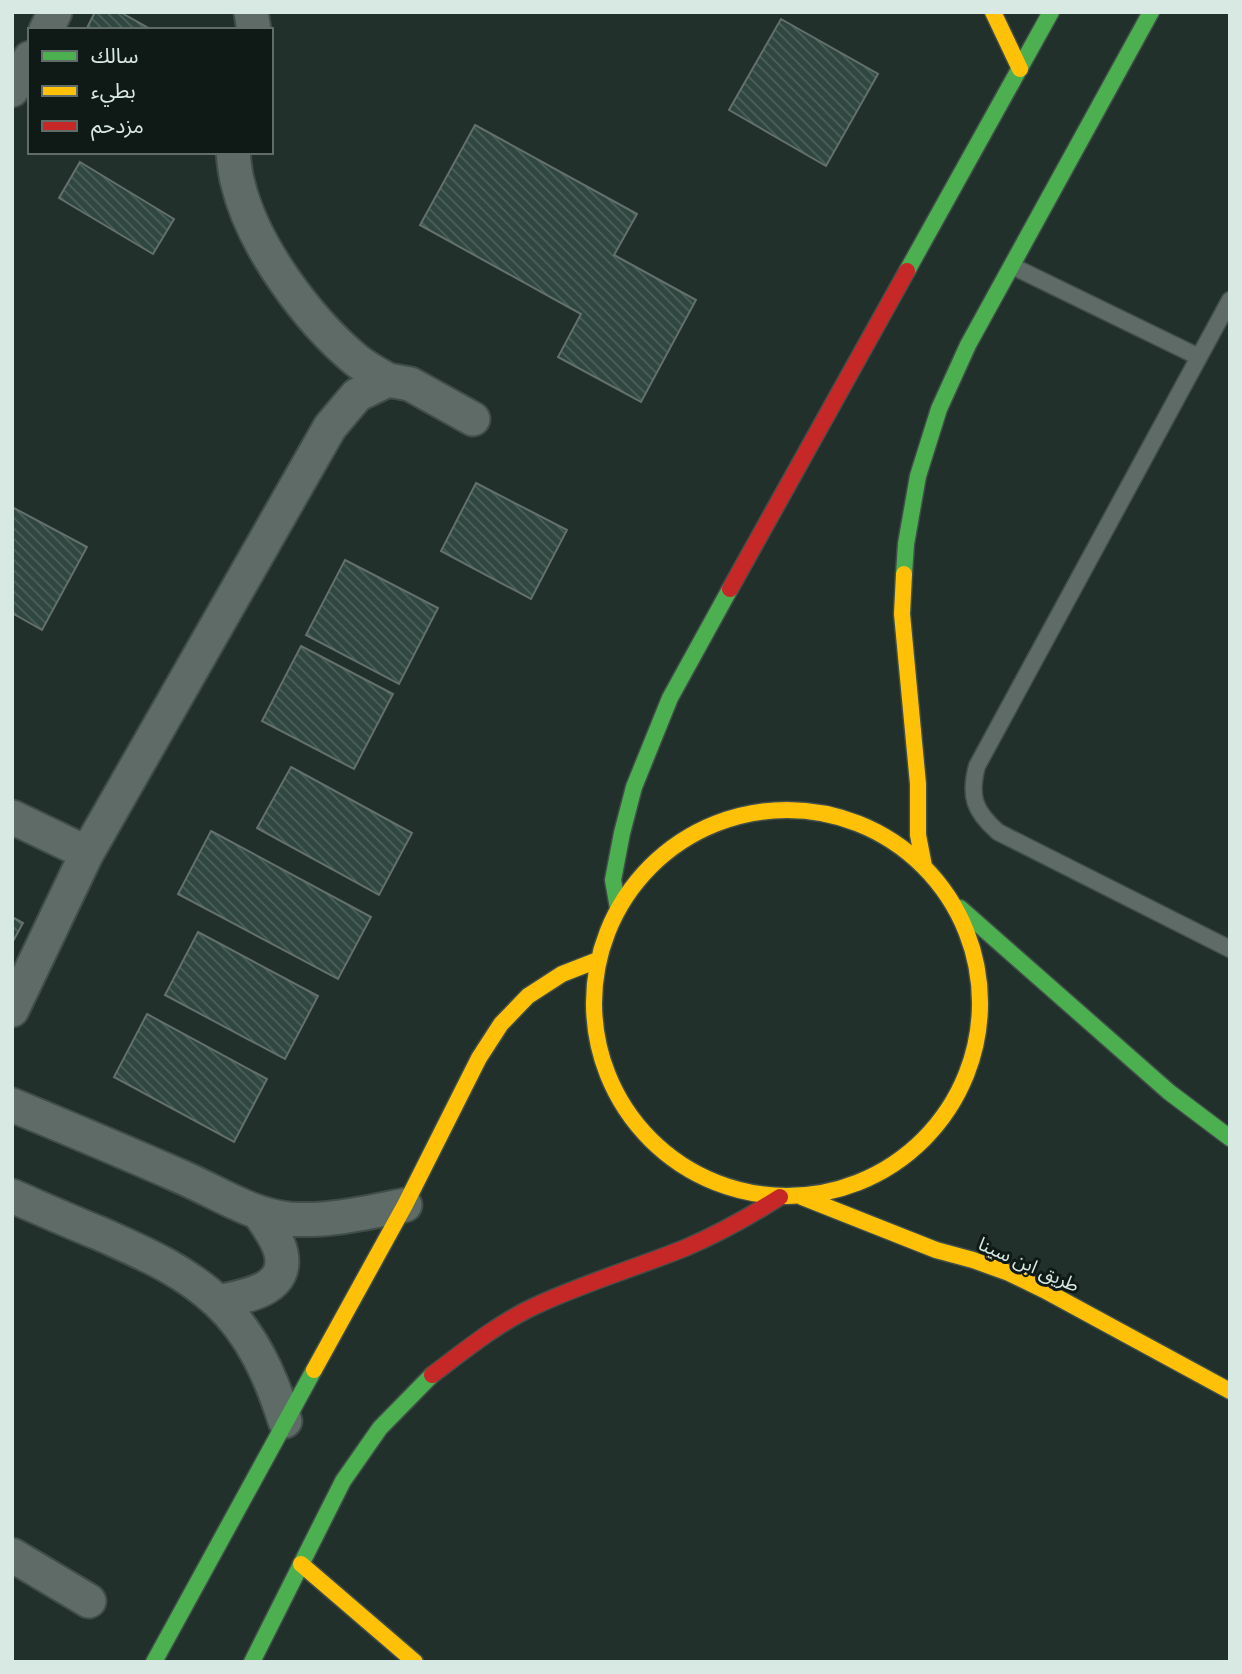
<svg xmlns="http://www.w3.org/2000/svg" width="1242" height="1674" viewBox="0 0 1242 1674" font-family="'Noto Serif','Noto Sans Arabic',serif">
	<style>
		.building { fill: url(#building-back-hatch); stroke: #64706c; stroke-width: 2 }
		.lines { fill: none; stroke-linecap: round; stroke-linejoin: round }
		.lane-casing { stroke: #404d48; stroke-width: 19 }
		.street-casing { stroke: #404d48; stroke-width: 37 }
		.fast-casing { stroke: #404d48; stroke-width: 19 }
		.slow-casing { stroke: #404d48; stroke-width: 19 }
		.jam-casing { stroke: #404d48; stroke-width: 19 }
		.lane { stroke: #5f6b66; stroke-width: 16 }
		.street { stroke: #5f6b66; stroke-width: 33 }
		.fast { stroke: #4caf50; stroke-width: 16 }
		.slow { stroke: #ffc107; stroke-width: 16 }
		.jam { stroke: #c62828; stroke-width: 16 }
		.labels { text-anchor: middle; stroke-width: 6; stroke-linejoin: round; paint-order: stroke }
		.street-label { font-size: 19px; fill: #d8e8e2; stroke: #0f1a17 }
	</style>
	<defs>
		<pattern id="building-back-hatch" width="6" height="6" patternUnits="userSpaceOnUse" patternTransform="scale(1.75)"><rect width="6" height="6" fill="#304640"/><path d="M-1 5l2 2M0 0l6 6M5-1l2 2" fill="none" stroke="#4d615b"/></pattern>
	</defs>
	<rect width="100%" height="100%" fill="#21302b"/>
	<!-- building -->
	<path class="building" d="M95 12H120L152 30H86Z
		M781 19 878 74 826 166 729 110Z
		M475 125 637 214 614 255 696 300 641 402 558 357 581 314 420 225Z
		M80 162 174 219 153 254 59 198Z
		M476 483 567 530 531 599 441 551Z
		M12 507 87 547 42 630 12 613Z
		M345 560 438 608 399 684 306 635Z
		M301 646 393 694 354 769 262 721Z
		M291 767 412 833 379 895 257 828Z
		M211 831 371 917 338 979 178 894Z
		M12 917 23 923 12 943Z
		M198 932 318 996 285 1059 165 995Z
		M147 1014 267 1079 234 1142 114 1077Z"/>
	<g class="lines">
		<defs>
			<path id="lane" d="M1012 266 1199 357
				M1230 300 977 766C969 796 974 811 998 832L1230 949"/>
			<path id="street" d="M251 12 254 30
				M46 30 55 12
				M12 90 30 58
				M233 152C234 163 235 174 238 184 253 246 307 319 356 360 366 368 377 374 388 380
				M12 817 87 853
				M12 1010 87 853 330 427 357 395 388 380 410 384 473 419
				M12 1105C70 1129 127 1153 184 1178 218 1193 251 1215 289 1219 328 1222 366 1213 405 1205
				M12 1196C42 1209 71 1222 101 1234 143 1253 182 1269 217 1301 252 1333 271 1377 285 1421
				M218 1302C244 1296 289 1291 281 1253 278 1239 267 1225 259 1213
				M12 1555 89 1601"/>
			<path id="fast" d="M907 271 1051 12
				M904 574 906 544 918 476 939 409 968 345 1151 12
				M618 908 613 880 622 833 634 787 670 698 730 589
				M960 908 1169 1092 1230 1138
				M154 1662 314 1370
				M252 1662 343 1481 380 1428 432 1375"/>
			<path id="slow" d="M993 12 1020 69
				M904 574 902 614 918 784V835L924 866
				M594 1003a193 193 0 1 1 386 0a193 193 0 1 1-386 0Z
				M802 1197 936 1250 973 1260 1009 1273 1044 1290 1230 1391
				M314 1370 405 1205 479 1058 501 1024 528 996 562 974 598 960
				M301 1564 415 1662"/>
			<path id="jam" d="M730 589 907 271
				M432 1375C464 1351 498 1323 535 1306 584 1283 635 1268 685 1248 718 1234 750 1216 780 1197"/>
		</defs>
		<!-- lane casing -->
		<use href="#lane" class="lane-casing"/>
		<!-- street casing -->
		<use href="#street" class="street-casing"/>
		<!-- fast casing -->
		<use href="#fast" class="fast-casing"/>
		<!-- slow casing -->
		<use href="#slow" class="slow-casing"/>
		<!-- jam casing -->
		<use href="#jam" class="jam-casing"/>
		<!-- lane -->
		<use href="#lane" class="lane"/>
		<!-- street -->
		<use href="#street" class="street"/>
		<!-- fast -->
		<use href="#fast" class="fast"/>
		<!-- slow -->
		<use href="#slow" class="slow"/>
		<!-- jam -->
		<use href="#jam" class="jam"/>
	</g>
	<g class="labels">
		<!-- street labels -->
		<g class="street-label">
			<text transform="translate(1029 1264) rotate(24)" y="7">طريق ابن سينا</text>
		</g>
	</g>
	<!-- border -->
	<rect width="1242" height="1674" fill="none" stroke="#d8e8e2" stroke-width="28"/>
	<!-- legend -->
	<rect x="28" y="28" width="245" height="126" fill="#0f1a17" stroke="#5f6c68" stroke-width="2"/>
	<rect x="42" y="51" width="35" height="10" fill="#4caf50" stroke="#5f6c68" stroke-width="2"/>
	<text x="91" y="63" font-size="21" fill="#d8e8e2">سالك</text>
	<rect x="42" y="86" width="35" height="10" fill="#ffc107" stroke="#5f6c68" stroke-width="2"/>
	<text x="91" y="98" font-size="21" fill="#d8e8e2">بطيء</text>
	<rect x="42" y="121" width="35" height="10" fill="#c62828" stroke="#5f6c68" stroke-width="2"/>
	<text x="91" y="133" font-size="21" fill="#d8e8e2">مزدحم</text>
</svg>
